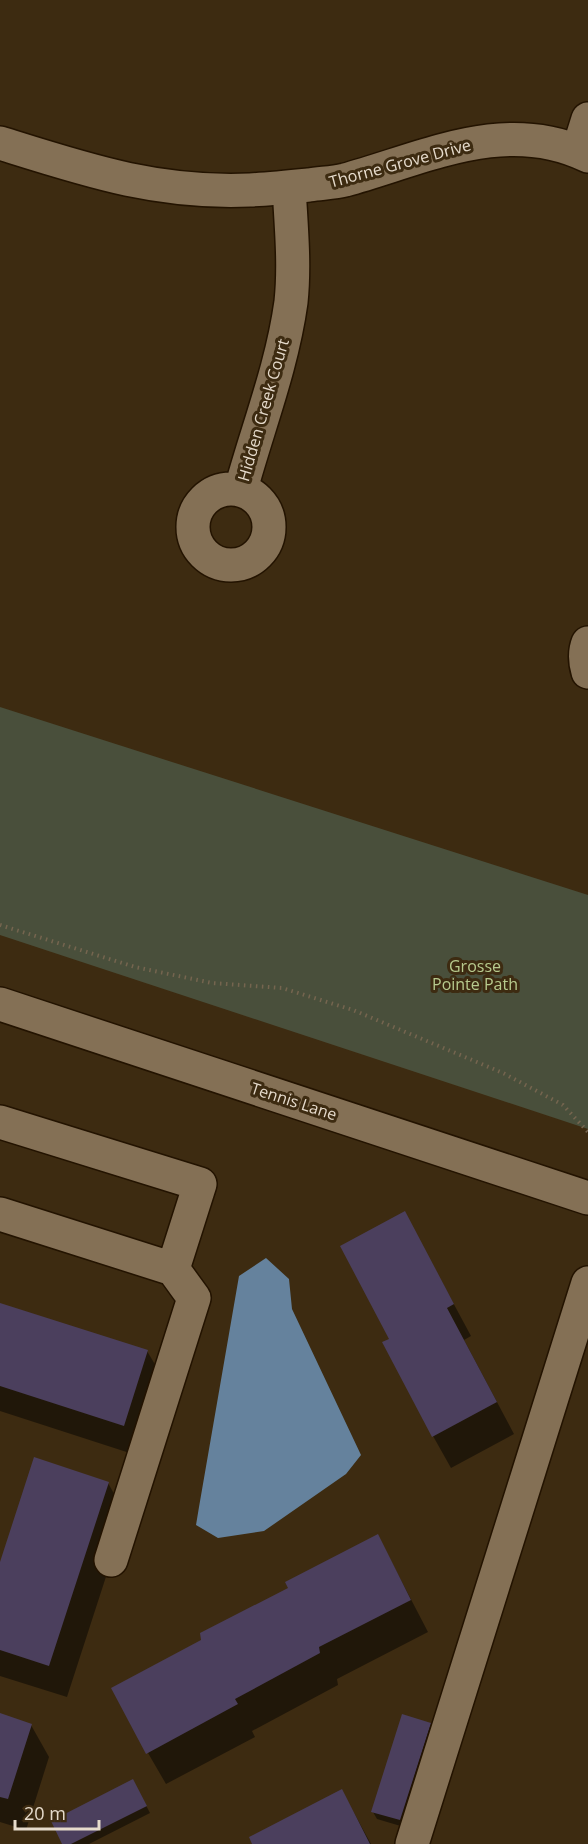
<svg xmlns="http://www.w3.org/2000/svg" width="588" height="1844" viewBox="0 0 588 1844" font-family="'Open Sans',sans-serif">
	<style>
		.green { fill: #494f3b }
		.water { fill: #65829d }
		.shadow { fill: #0007 }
		.building { fill: #4b3f5d }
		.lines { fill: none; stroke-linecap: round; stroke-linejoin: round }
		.minor-casing { stroke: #231300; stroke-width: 36 }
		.path { stroke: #75654f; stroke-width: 4; stroke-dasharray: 1.5 4.5; stroke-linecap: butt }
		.minor { stroke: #847055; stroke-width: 33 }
		.labels { text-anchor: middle; stroke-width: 6; stroke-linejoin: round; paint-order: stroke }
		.street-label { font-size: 16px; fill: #e6dbcc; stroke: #3d2b11 }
		.park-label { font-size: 16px; fill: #b7ca8e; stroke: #3d2b11 }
	</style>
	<rect width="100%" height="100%" fill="#3d2b11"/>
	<!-- green -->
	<path class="green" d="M0 707 588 895V1129L0 935Z"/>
	<!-- water -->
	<path class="water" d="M266 1258 289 1279 292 1309 361 1455 346 1474 264 1531 218 1538 196 1525 199 1507 239 1276Z"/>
	<!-- shadow -->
	<path class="shadow" d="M422 1245 471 1336 464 1340 514 1434 451 1468 433 1436 391 1339Z
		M0 1304 147 1351 166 1383 142 1457 0 1411Z
		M108 1483 126 1515 67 1697 0 1676V1566Z
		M378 1536 428 1632 337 1679 338 1685 252 1731 255 1737 166 1784 148 1753 203 1641Z
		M0 1715 31 1725 49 1757 26 1830 0 1822Z
		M430 1724 434 1731 404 1827 377 1819 373 1812Z
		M137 1788 150 1813 89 1844H64Z
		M342 1791 371 1844H254Z"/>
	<!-- building -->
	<path class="building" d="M405 1211 454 1304 447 1308 497 1402 432 1437 382 1342 389 1339 340 1246Z
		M0 1303 148 1350 124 1426 0 1386Z
		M34 1457 109 1482 49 1666 0 1650V1562Z
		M378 1534 411 1600 319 1647 320 1653 235 1699 238 1704 146 1754 111 1688 201 1640 200 1633 288 1588 285 1582Z
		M0 1713 32 1724 8 1799 0 1797Z
		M402 1714 431 1723 400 1820 371 1812Z
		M133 1779 147 1806 71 1844H62L51 1821Z
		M342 1789 370 1844H252L249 1837Z"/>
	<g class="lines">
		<defs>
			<path id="minor" d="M0 143C86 170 157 194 250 190 269 189 289 187 309 185 321 183 333 183 345 180 425 158 506 116 588 156
				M578 151 588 119
				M193 527a38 38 0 1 1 76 0a38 38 0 1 1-76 0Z
				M241 489C258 427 282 367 291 302 295 264 291 225 289 187
				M588 643C584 653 585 662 588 672
				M0 1004 588 1198
				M0 1122 200 1184 173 1269 0 1214
				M111 1560 194 1298 173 1269
				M412 1844 588 1283"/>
		</defs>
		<!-- minor casing -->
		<use href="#minor" class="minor-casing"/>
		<!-- path -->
		<path class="path" d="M0 925 135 967 212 983 282 988 353 1010 503 1073 563 1105 588 1132"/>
		<!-- minor -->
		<use href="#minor" class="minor"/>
	</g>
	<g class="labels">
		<!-- street labels -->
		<g class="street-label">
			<text transform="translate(400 163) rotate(-15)" y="6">Thorne Grove Drive</text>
			<text transform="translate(263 410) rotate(-74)" y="6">Hidden Creek Court</text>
			<text transform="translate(294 1101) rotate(18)" y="6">Tennis Lane</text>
		</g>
		<!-- park labels -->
		<g class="park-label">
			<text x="475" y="972">Grosse<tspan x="475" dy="18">Pointe Path</tspan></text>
		</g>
	</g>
	<!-- scale -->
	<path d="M15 1820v9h84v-9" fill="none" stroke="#e6dbcc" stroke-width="3"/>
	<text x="24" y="1820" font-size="18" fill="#e6dbcc" stroke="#3d2b11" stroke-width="4.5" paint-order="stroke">20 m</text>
</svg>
